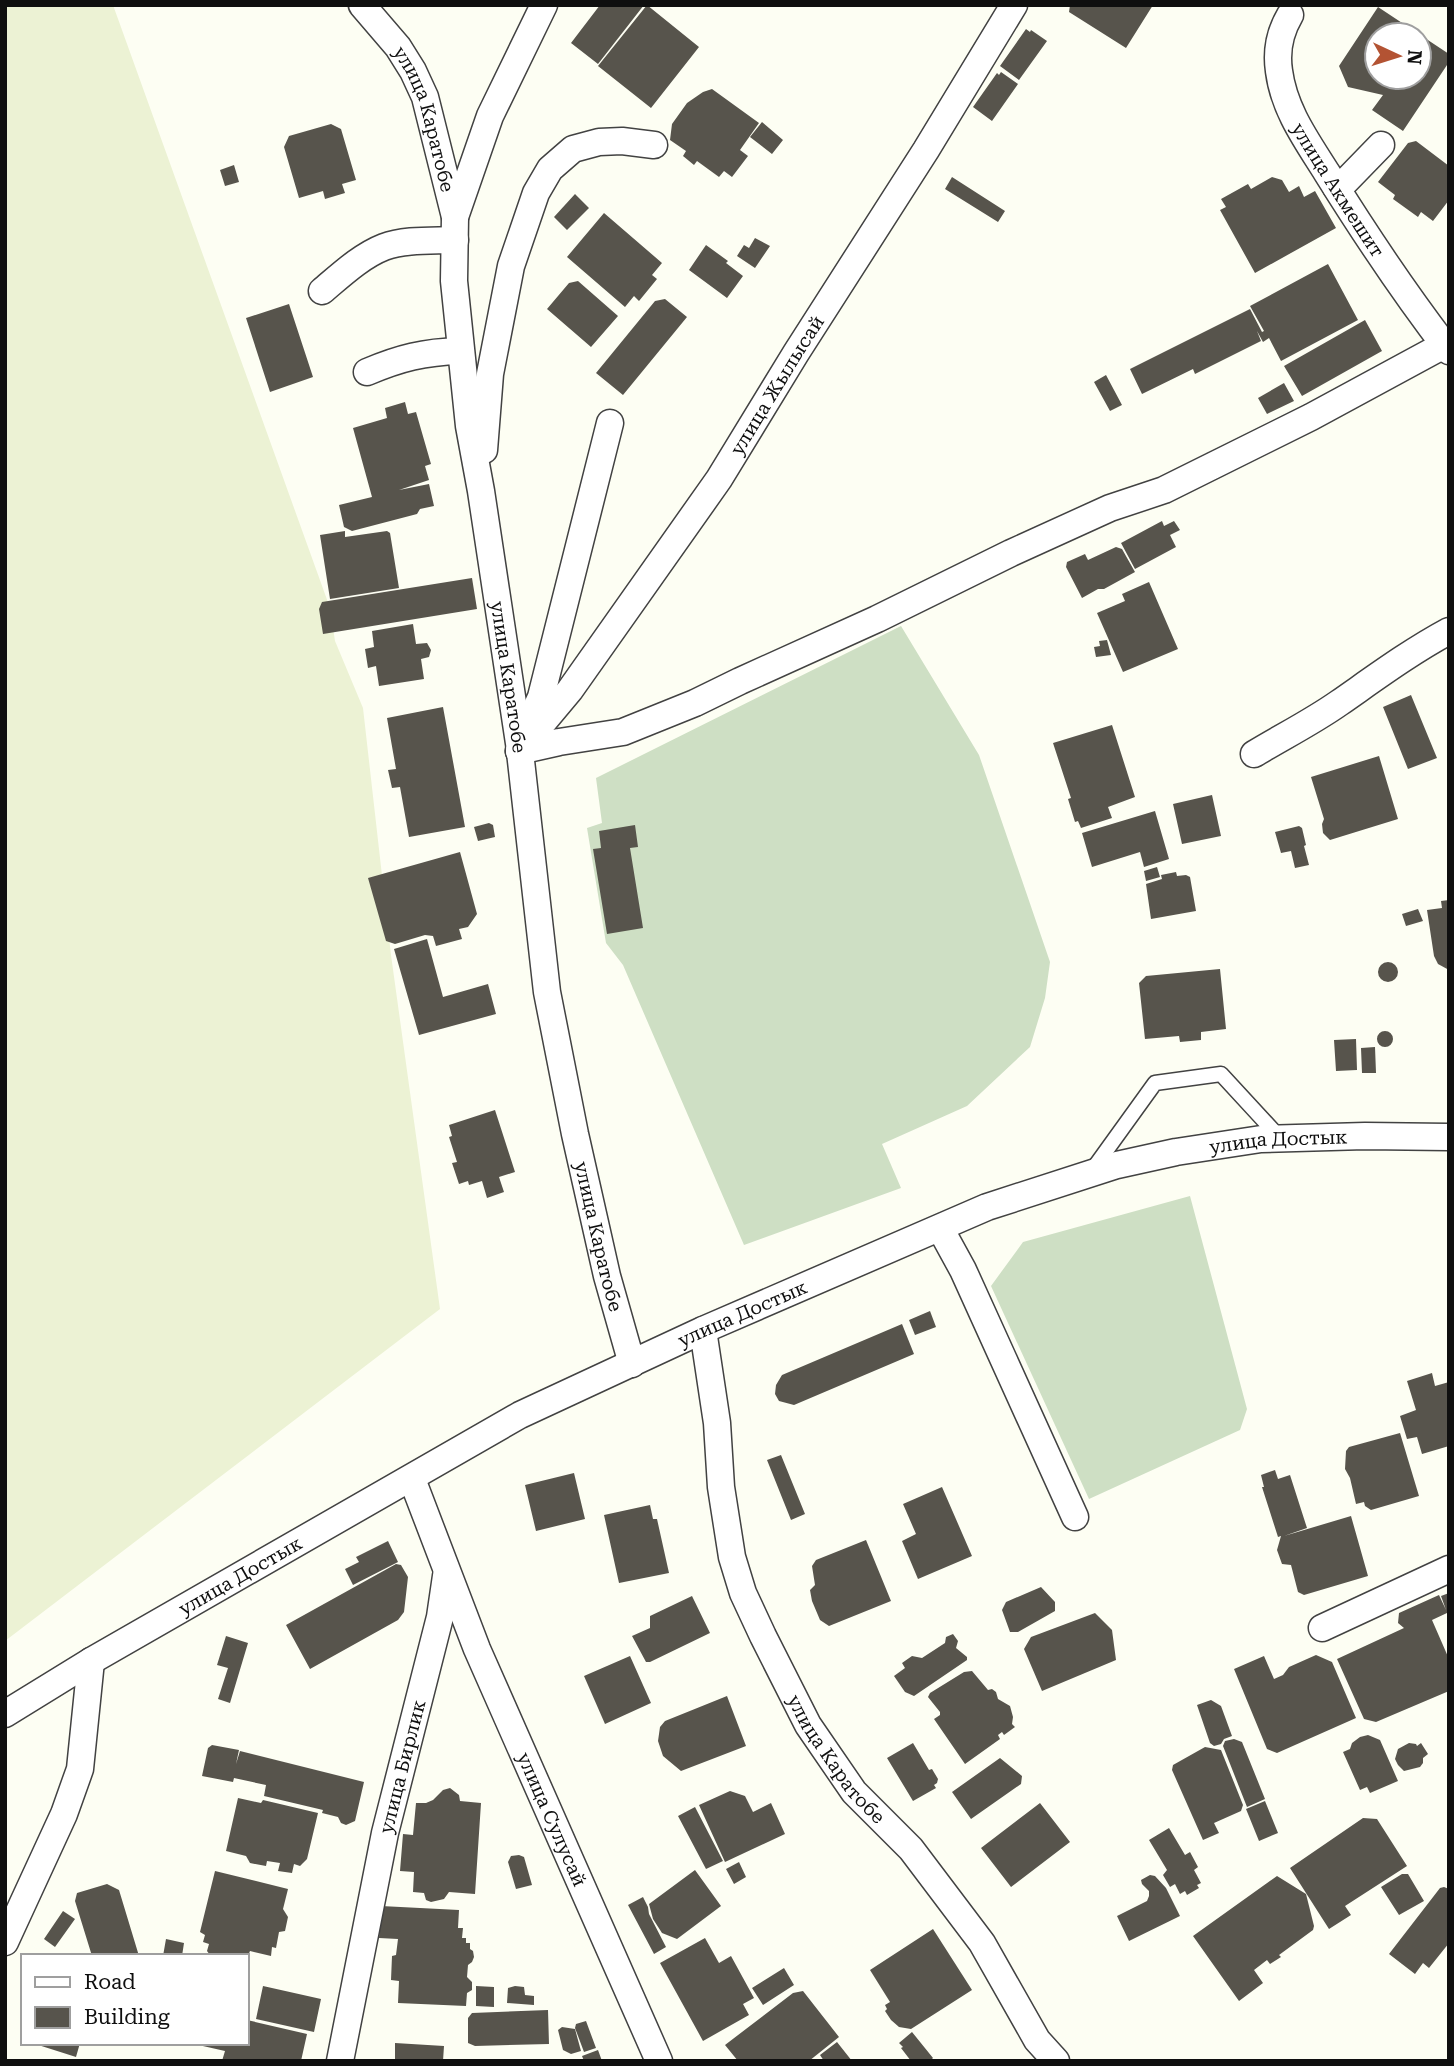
<svg xmlns="http://www.w3.org/2000/svg" width="1454" height="2066" viewBox="0 0 1454 2066" font-family="'Roboto Serif',serif">
	<style>
		.farmland { fill: #ecf2d4 }
		.cemetery { fill: #cedfc4 }
		.building { fill: #57544c; fill-rule: evenodd }
		.lines { fill: none; stroke-linecap: round; stroke-linejoin: round }
		.service-casing { stroke: #424242; stroke-width: 17 }
		.minor-casing { stroke: #424242; stroke-width: 29 }
		.service { stroke: #fff; stroke-width: 14 }
		.minor { stroke: #fff; stroke-width: 26 }
		.labels { text-anchor: middle; stroke-width: 7; stroke-linejoin: round; paint-order: stroke }
		.street-label { font-size: 19px; fill: #0f0f0f; stroke: #fff }
	</style>
	<rect width="100%" height="100%" fill="#fdfef3"/>
	<!-- farmland -->
	<path class="farmland" d="M5 5H113L330 608 335 641 363 708 391 955 440 1309 5 1641Z"/>
	<!-- cemetery -->
	<path class="cemetery" d="M901 626 979 755 1050 962 1045 998 1030 1047 967 1106 882 1144 901 1188 744 1245 623 965 606 943 587 828 602 823 596 778Z
		M1190 1196 1247 1409 1240 1430 1089 1499 991 1286 1023 1242Z"/>
	<!-- building -->
	<path class="building" d="M600 5H644L598 64 571 43Z
		M647 5 699 47 651 108 598 66Z
		M1070 5H1153L1126 48 1069 12Z
		M1378 7 1449 54V62L1403 131 1372 110 1383 95 1348 87 1339 66ZM1377 35H1419V77H1377Z
		M1026 29 1030 32 1031 30 1047 41 1019 80 1000 66Z
		M1001 72 1018 84 992 121 973 107 997 73 999 75Z
		M712 89 759 123 740 150 748 156 732 177 724 171 719 177 697 161 694 165 683 156 686 151 670 140 672 124 687 103 703 92Z
		M762 122 783 140 772 154 750 137Z
		M331 124 341 129 356 180 342 184 345 193 325 199 323 191 299 198 284 147 289 136Z
		M1416 141 1449 166V200L1433 221 1421 212 1418 217 1393 199 1395 195 1378 182 1408 143Z
		M234 165 239 182 225 186 220 170Z
		M952 177 1005 211 998 222 945 189Z
		M1272 177 1282 180 1289 192 1299 186 1304 197 1315 191 1336 228 1255 273 1220 210 1226 207 1221 199 1248 184 1251 189Z
		M575 194 589 208 567 230 554 217Z
		M604 213 662 263 652 275 657 279 639 301 634 296 625 307 567 257Z
		M755 238 770 246 755 268 737 256 744 245 749 248Z
		M706 245 728 261 726 263 743 276 727 298 689 270Z
		M1328 264 1358 320 1281 361 1269 338 1263 342 1257 331 1261 341 1195 374 1193 369 1142 394 1130 369 1250 309 1262 332 1264 331 1250 306Z
		M578 281 618 316 591 347 547 309 569 283Z
		M665 299 687 317 623 395 596 373 655 301Z
		M289 304 313 377 270 392 246 318Z
		M1365 320 1382 351 1302 396 1284 366Z
		M1106 375 1122 405 1110 411 1094 382Z
		M1284 383 1294 401 1267 414 1258 398Z
		M405 402 408 414 416 412 431 464 425 466 429 480 399 490 429 484 434 506 420 509 417 514 352 531 344 527 339 505 372 497 353 428 387 418 385 408Z
		M1162 521 1164 526 1174 521 1180 530 1170 535 1176 547 1135 569 1121 543Z
		M345 531V537L387 531 390 533 399 588 330 599 320 535Z
		M1116 547 1122 549 1135 572 1104 589H1098L1082 598 1066 567 1067 562 1085 554 1088 560Z
		M472 578 477 609 323 634 319 609 322 602Z
		M1149 582 1178 649 1123 672 1097 613 1125 601 1122 594Z
		M413 624 416 644 427 643 431 650 429 657 421 659 424 679 379 686 376 666 368 668 365 649 374 647 372 631Z
		M1107 640 1111 655 1096 657 1094 647 1100 646 1099 641Z
		M1411 695 1437 758 1408 769 1383 707Z
		M443 707 465 827 409 837 400 787 392 788 388 770 396 769 387 718Z
		M1112 725 1135 797 1108 807 1112 818 1081 828 1078 821 1075 822 1068 799 1071 798 1053 743Z
		M1379 756 1398 819 1330 840 1323 833 1322 824 1324 819 1311 777Z
		M1212 795 1221 836 1182 844 1173 804Z
		M1155 811 1169 859 1144 867 1140 852 1092 867 1082 833Z
		M489 823 493 825 495 837 478 841 474 827Z
		M635 825 638 847 630 848 643 928 607 934 593 849 601 848 599 831Z
		M1299 826 1302 828 1306 845 1304 846 1309 865 1295 868 1291 851 1281 853 1275 832Z
		M460 852 477 914 468 927 459 929 462 939 436 946 433 936 425 935 395 944 386 941 368 878Z
		M1157 867 1160 877 1146 881 1144 871Z
		M1176 872 1177 876 1186 875 1190 877 1196 911 1151 919 1146 884 1162 879 1161 875Z
		M1449 900V970L1438 964 1434 956 1427 910 1442 908 1441 901Z
		M1418 909 1423 921 1406 926 1402 914Z
		M427 939 443 997 488 984 496 1014 419 1035 394 949Z
		M1378 972a10 10 0 1 1 20 0a10 10 0 1 1-20 0Z
		M1220 969 1226 1029 1201 1032V1040L1180 1042 1179 1036 1145 1039 1139 983 1146 976Z
		M1377 1039a8 8 0 1 1 16 0a8 8 0 1 1-16 0Z
		M1356 1039 1357 1070 1336 1071 1334 1040Z
		M1375 1047 1376 1073H1362L1361 1048Z
		M495 1110 515 1172 499 1177 504 1192 487 1198 482 1181 469 1185 468 1181 459 1184 452 1163 457 1162 449 1137 452 1136 449 1125Z
		M930 1311 936 1327 915 1335 909 1320Z
		M902 1324 914 1354 794 1405 779 1401 775 1394 776 1385 782 1375Z
		M1432 1373 1435 1386 1449 1382V1446L1422 1454 1417 1437 1407 1439 1400 1416 1416 1410 1407 1381Z
		M1400 1433 1419 1496 1371 1510 1365 1506 1364 1502 1356 1504 1350 1478 1345 1469 1346 1451 1349 1447Z
		M781 1455 805 1514 791 1520 767 1460Z
		M1275 1470 1278 1479 1290 1475 1307 1528 1284 1536 1351 1516 1368 1576 1304 1595 1298 1592 1291 1565 1282 1564 1277 1550 1281 1536 1278 1537 1262 1487H1264L1261 1475Z
		M574 1473 585 1519 536 1531 525 1485Z
		M942 1487 972 1556 918 1579 902 1541 916 1534 903 1504Z
		M650 1505 653 1519H657L669 1573 619 1583 604 1515Z
		M866 1540 891 1601 829 1626 820 1620 812 1601 810 1590 815 1585 812 1566 816 1560Z
		M388 1541 398 1562 353 1585 345 1569 359 1562 356 1557Z
		M396 1564 401 1565 408 1577 404 1612 398 1620 310 1669 286 1625Z
		M1041 1587 1055 1602V1611L1018 1632H1010L1002 1610 1006 1602Z
		M1449 1593V1616L1447 1613 1432 1620 1449 1659V1691L1376 1722 1364 1719 1337 1659 1404 1628 1398 1623 1399 1613 1439 1595 1446 1610 1441 1596Z
		M692 1596 710 1633 650 1662H646L632 1636 650 1628V1616Z
		M1095 1613 1112 1630 1116 1660 1042 1691 1024 1649 1031 1637Z
		M953 1634 958 1641 956 1648 967 1657V1660L914 1696 905 1692 894 1676 905 1668 902 1663 912 1656 922 1658 945 1643 946 1637Z
		M226 1636 248 1643 230 1703 218 1699 228 1668 217 1665Z
		M1316 1655 1332 1662 1356 1718 1277 1753 1267 1749 1234 1669 1264 1656 1274 1679 1283 1675 1289 1667Z
		M630 1656 651 1703 605 1724 584 1676Z
		M972 1671 988 1690 992 1689 996 1692 998 1699 1010 1706 1013 1717 1012 1724 1015 1727 1004 1735 1002 1732 998 1735 1000 1739 965 1764 934 1719 940 1715V1712L928 1697 930 1693 964 1672Z
		M727 1696 746 1746 681 1771 663 1756 658 1741 660 1727 665 1721Z
		M1211 1700 1221 1706 1232 1736 1224 1739 1221 1744 1214 1746 1210 1743 1197 1705Z
		M1368 1735 1380 1740 1398 1781 1370 1793 1367 1787 1360 1790 1343 1752 1350 1749 1352 1743 1360 1737Z
		M1234 1739 1242 1742 1265 1799 1247 1807 1223 1746 1225 1741Z
		M913 1743 929 1770 932 1769 938 1779 937 1783 934 1785 936 1788 913 1801 887 1758Z
		M1409 1743 1416 1744 1417 1746 1421 1743 1428 1754 1423 1758V1763L1420 1767 1404 1771 1398 1765 1395 1759 1398 1749Z
		M212 1745 239 1750 236 1764 240 1751 364 1782 355 1821 346 1825 341 1823 338 1817 322 1813 323 1810 264 1796 266 1785 234 1778 233 1782 202 1776 208 1748Z
		M1205 1747 1221 1750 1243 1805 1241 1811 1214 1823 1219 1833 1203 1840 1172 1770 1173 1765Z
		M1000 1758 1022 1776 1021 1784 971 1819 952 1792Z
		M450 1788 459 1795 460 1801 481 1803 475 1894 449 1892 444 1899 431 1902 426 1900 424 1893 413 1892 414 1872 400 1871 403 1834 413 1835 416 1803H426L433 1800 443 1790Z
		M730 1791 745 1796 753 1812 771 1803 785 1834 725 1862 699 1805Z
		M238 1798 261 1803 263 1800 318 1813 307 1859 300 1866 294 1864 292 1873 278 1871 280 1863 267 1861 266 1866 250 1863 246 1856 226 1851Z
		M1265 1801 1278 1833 1259 1841 1246 1809Z
		M1040 1803 1070 1842 1011 1887 981 1848Z
		M695 1807 723 1861 706 1869 678 1816Z
		M1363 1818 1377 1819 1407 1866 1345 1906 1351 1915 1329 1929 1290 1868Z
		M1169 1828 1185 1855 1190 1852 1198 1867 1194 1870 1201 1883 1197 1885 1199 1888 1187 1895 1185 1891 1180 1894 1175 1884 1170 1887 1163 1875 1167 1870 1149 1840Z
		M519 1855 524 1857 532 1885 516 1889 508 1862 511 1856Z
		M739 1862 746 1877 734 1884 726 1869Z
		M695 1870 721 1906 677 1939 662 1933 653 1919 649 1904Z
		M215 1871 288 1889 283 1909 288 1917 285 1931 279 1932 276 1948 272 1947 271 1956 250 1951 248 1956 210 1955 207 1951 209 1944 203 1942 205 1935 200 1932Z
		M1402 1874H1408L1424 1901 1399 1915 1381 1887Z
		M1150 1875 1155 1876 1166 1888 1180 1916 1129 1941 1117 1916 1147 1901 1149 1896V1891L1142 1884 1141 1880Z
		M1277 1876 1306 1894 1314 1926 1313 1930 1279 1955 1281 1957 1270 1964 1267 1960 1254 1970 1263 1983 1239 2001 1193 1936Z
		M107 1884 119 1890 139 1956H92L75 1901 77 1893Z
		M1444 1887 1449 1889V1943L1429 1968 1423 1963 1415 1974 1389 1954 1440 1888Z
		M643 1897 648 1907 649 1914 666 1947 654 1954 628 1905Z
		M381 1906 459 1910 458 1928H463L462 1938H466V1943H470V1949L473 1951 474 1957 472 1962 468 1965 467 1977 472 1982V1990L467 1993 466 2006 398 2003 399 1981 391 1980 392 1956 396 1955 398 1939 379 1938Z
		M63 1911 75 1919 55 1947 44 1939Z
		M933 1929 972 1990 911 2029 899 2027 891 2020 885 2011 887 2009 885 2005 890 2002 870 1970Z
		M705 1938 719 1963 731 1956 754 1998 743 2004 749 2015 703 2041 660 1963Z
		M166 1939 184 1943 182 1956H163Z
		M784 1968 794 1985 763 2005 752 1988Z
		M263 1986 321 1999 314 2032 256 2019Z
		M476 1986 494 1987V2007L476 2006Z
		M515 1986 524 1987 525 1995 534 1996V2005L507 2003 508 1988Z
		M803 1991 839 2037 809 2061H738L725 2045 793 1993Z
		M548 2010 549 2044 475 2046 468 2043V2018L472 2013Z
		M247 2020 307 2034 301 2061H270L260 2059V2061H222L225 2051 194 2044 247 2043Z
		M586 2021 596 2048 584 2052 575 2028 576 2024Z
		M562 2027 575 2029 581 2051 571 2054 563 2050 558 2030Z
		M912 2032 933 2058 930 2061H911L901 2048 903 2047 899 2043Z
		M837 2042 852 2061H824L820 2055Z
		M32 2043H80L76 2057Z
		M395 2043 444 2046 443 2061H395Z
		M598 2050 602 2061H584L582 2056Z"/>
	<g class="lines">
		<defs>
			<path id="service" d="M1093 1169 1155 1083 1221 1074 1280 1138"/>
			<g id="minor">
				<path id="s1" d="M362 5 398 47 413 71 425 97 455 217 454 281 469 426 481 491 519 743 547 992 575 1134 607 1276 632 1364"/>
				<path id="s2" d="M1290 15C1280 32 1276 51 1279 71 1284 110 1307 141 1327 173 1365 234 1405 294 1449 351"/>
				<path d="M1336 187 1346 181 1381 145"/>
				<path d="M455 217 490 116 544 5"/>
				<path d="M322 291C341 275 361 256 384 247 405 239 433 241 455 240"/>
				<path d="M367 372C400 358 424 352 460 351"/>
				<path d="M484 450 490 374 511 266 536 193 550 169 573 149 599 142 622 141 654 145"/>
				<path d="M527 728 541 697 610 423"/>
				<path d="M519 751 559 742 623 732 695 703 740 681 877 619 1011 553 1110 508 1164 490 1311 417 1444 345"/>
				<path id="s3" d="M519 751 570 690 719 479 796 353 926 150 1014 5"/>
				<path d="M1254 754C1282 737 1312 722 1339 703 1375 678 1410 652 1449 631"/>
				<path d="M940 1228 963 1270 1075 1517"/>
				<path id="s4" d="M703 1330 717 1423 721 1487 732 1557 743 1593 763 1636 808 1725 854 1792 911 1849 982 1943 1037 2040 1056 2061"/>
				<path id="s5" d="M412 1479 477 1649 659 2061"/>
				<path d="M1322 1628 1449 1569"/>
				<path id="s6" d="M5 1714 91 1661 520 1415 703 1330 987 1207 1117 1165 1176 1152 1261 1139 1365 1136 1449 1137"/>
				<path d="M5 1942 64 1814 80 1769 91 1661"/>
				<path id="s7" d="M340 2061 385 1833 440 1617 446 1576"/>
			</g>
		</defs>
		<!-- service casing -->
		<use href="#service" class="service-casing"/>
		<!-- minor casing -->
		<use href="#minor" class="minor-casing"/>
		<!-- service -->
		<use href="#service" class="service"/>
		<!-- minor -->
		<use href="#minor" class="minor"/>
	</g>
	<g class="labels">
		<!-- street labels -->
		<g class="street-label">
			<text dy="7" stroke="none"><textPath href="#s1" startOffset="133">улица Каратобе</textPath></text>
			<text dy="7" stroke="none"><textPath href="#s2" startOffset="192">улица Акмешит</textPath></text>
			<text dy="7" stroke="none"><textPath href="#s3" startOffset="448">улица Жылысай</textPath></text>
			<text dy="7" stroke="none"><textPath href="#s1" startOffset="700">улица Каратобе</textPath></text>
			<text dy="7" stroke="none"><textPath href="#s6" startOffset="1407">улица Достык</textPath></text>
			<text dy="7" stroke="none"><textPath href="#s1" startOffset="1267">улица Каратобе</textPath></text>
			<text dy="7" stroke="none"><textPath href="#s6" startOffset="840">улица Достык</textPath></text>
			<text dy="7" stroke="none"><textPath href="#s6" startOffset="273">улица Достык</textPath></text>
			<text dy="7" stroke="none"><textPath href="#s4" startOffset="458">улица Каратобе</textPath></text>
			<text dy="7" stroke="none"><textPath href="#s7" startOffset="301">улица Бирлик</textPath></text>
			<text dy="7" stroke="none"><textPath href="#s5" startOffset="368">улица Сулусай</textPath></text>
		</g>
	</g>
	<!-- border -->
	<rect width="1454" height="2066" fill="none" stroke="#0f0f0f" stroke-width="14"/>
	<!-- legend -->
	<rect x="21" y="1954" width="228" height="91" fill="#ffffff" stroke="#9f9f9f" stroke-width="2"/>
	<rect x="35" y="1977" width="35" height="10" fill="#ffffff" stroke="#9f9f9f" stroke-width="2"/>
	<text x="84" y="1989" font-size="21" fill="#0f0f0f">Road</text>
	<rect x="35" y="2007" width="35" height="21" fill="#57544c" stroke="#9f9f9f" stroke-width="2"/>
	<text x="84" y="2024" font-size="21" fill="#0f0f0f">Building</text>
	<!-- north arrow -->
	<g transform="translate(1398 56) rotate(94)"><circle r="33" fill="#ffffff" stroke="#9f9f9f" stroke-width="2"/>
	<path d="M0-5L12 26L0 18L-12 26Z" fill="#b35333"/>
	<text y="-10" font-size="19" font-weight="bold" text-anchor="middle" fill="#0f0f0f">N</text>
	</g>
</svg>
